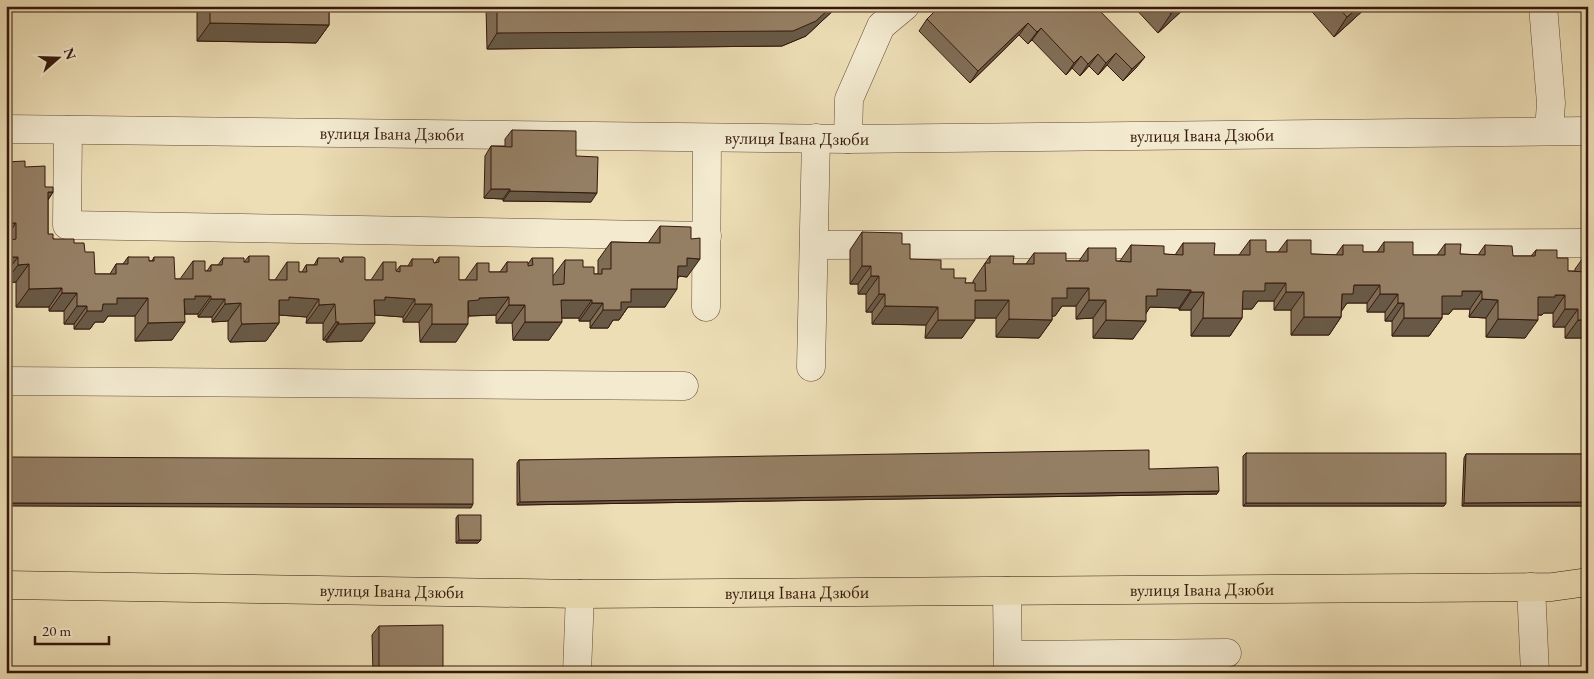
<svg xmlns="http://www.w3.org/2000/svg" width="1594" height="679" viewBox="0 0 1594 679" font-family="'EB Garamond',serif">
	<style>
		.lines { fill: none; stroke-linecap: round; stroke-linejoin: round }
		.minor-casing { stroke: #634a36; stroke-width: 29 }
		.major-casing { stroke: #35180c; stroke-width: 29 }
		.minor { stroke: #f3ead0; stroke-width: 28 }
		.major { stroke: #eddeb6; stroke-width: 28 }
		.wall { fill: #806d56; stroke: #35180c }
		.shaded-wall { fill: #685946; stroke: #35180c }
		.building { fill: #957f64; stroke: #35180c }
		.labels { text-anchor: middle; stroke-width: 4; stroke-linejoin: round; paint-order: stroke }
		.street-label { font-size: 18px; fill: #35180c; stroke: #f3ead0 }
	</style>
	<rect width="100%" height="100%" fill="#eddeb6"/>
	<filter id="stains"><feTurbulence type="fractalNoise" baseFrequency=".004" numOctaves="4"/><feColorMatrix values="0 0 0 0 .2 0 0 0 0 .09 0 0 0 0 .02 0 0 0 .5 -.17"/></filter>
	<radialGradient id="worn" r=".72"><stop offset=".6" stop-color="#630" stop-opacity="0"/><stop offset="1" stop-color="#630" stop-opacity=".3"/></radialGradient>
	<g class="lines">
		<defs>
			<g id="minor">
				<path d="M1543 6 1551 103 1549 131"/>
				<path id="s1" d="M6 129 848 139 1588 131"/>
				<path d="M68 130 67 225 707 236"/>
				<path d="M848 139 849 99 881 26 905 6"/>
				<path d="M814 245 1588 243"/>
				<path d="M706 307 707 138"/>
				<path d="M811 367 816 138"/>
				<path d="M6 381 684 386"/>
				<path d="M1531 587 1535 673"/>
				<path d="M1007 591 1008 673"/>
				<path d="M1008 655 1227 653"/>
				<path d="M577 673 580 594"/>
			</g>
			<g id="major">
				<path id="s2" d="M6 585 580 594 1552 587 1588 582"/>
			</g>
		</defs>
		<!-- minor casing -->
		<use href="#minor" class="minor-casing"/>
		<!-- major casing -->
		<use href="#major" class="major-casing"/>
		<!-- minor -->
		<use href="#minor" class="minor"/>
		<!-- major -->
		<use href="#major" class="major"/>
	</g>
	<!-- wall -->
	<path class="wall" d="M197 6H329V25L316 43 197 41Z
		M486 6H838L806 36 782 46 487 49Z
		M1095 6 1136 68 1123 81 1107 65 1098 75 1089 66 1080 76 1072 68 1066 75 1032 40 1028 44 1019 35 970 83 919 31 927 19Z
		M1133 6H1187L1158 33Z
		M1307 6H1368L1334 37Z
		M512 130 576 156 591 202 503 201V199L484 198 485 156 491 146H505V139Z
		M6 162 25 167 45 187 53 192 48 200V234L53 239 74 243 85 252 95 274H110L116 264H123L128 257 152 261 154 257 175 279H180L193 261 205 271H207L211 265H218L223 258 244 262 249 256 269 280H275L287 262 299 272H302L306 265H314L318 258 340 262 343 257 365 280H371L383 262 396 271 400 266H408L412 259 435 263 439 257 459 280H465L477 263 489 272H500L507 262 528 264 532 258 553 276 565 260 583 267 594 274H598V260L611 242 648 243 660 226 687 277 679 276 665 307H628L619 320H613L608 328H590V321H579V318H562L549 340H513L512 323H496V315L469 316 456 342H420L419 322H403V317L375 315 362 341 326 342V340H323V323H306L307 317 279 315V323L266 341 230 342 228 339V321L212 322V317H198V314H185L172 340 135 341V316H108L104 322H95L90 329H74V324H64V311H49V307H16V282L6 283Z
		M862 232 902 244 910 259 941 269 954 278 965 283H973V281L990 256 1013 264H1026L1034 253 1066 261H1079L1088 248 1116 261H1120L1131 245 1164 254 1175 255 1183 243 1214 255H1239L1250 240 1266 252H1278L1287 240 1311 254 1336 255 1343 245 1363 252H1377L1384 242 1413 255H1437L1445 244 1460 254 1478 255 1485 245 1513 256H1531L1536 250 1557 258 1568 271H1575V269L1588 251 1587 332 1583 338H1565V327H1553V313H1544L1542 315H1538L1525 338 1486 337V318L1469 317 1470 309H1453L1449 314H1442V318L1429 336H1392V321H1385V312H1367V303H1347L1341 311V317L1329 335H1291V310H1274V301H1258L1252 309H1242V318L1230 336H1191V310H1179V308L1150 307 1146 313 1133 339 1093 338V318L1076 319V306H1062L1055 316H1052V320L1039 338 996 337V318H975L962 338H925L926 325 872 324V312H866V294H858V284H850V250Z
		M1246 453 1446 503 1444 506H1243V456Z
		M1466 454H1588V506H1462L1464 458Z
		M519 460 1149 469 1217 494 517 505V463Z
		M458 515 478 543H456V518Z
		M379 626 443 673H373L372 635Z"/>
	<!-- shaded-wall -->
	<path class="shaded-wall" d="M832 6H838L806 36 782 46 487 49 497 33Z
		M1179 6H1187L1158 33 1171 14Z
		M1360 6H1368L1334 37 1347 17Z
		M210 23 329 25 316 43 197 41Z
		M1028 23 1019 35 970 83 978 71Z
		M1041 28 1032 40 1028 44 1037 32Z
		M1116 53 1107 65 1098 75 1106 63Z
		M1098 54 1089 66 1080 76 1088 64Z
		M1081 56 1072 68 1066 75 1074 63Z
		M1145 57 1136 68 1123 81 1132 69Z
		M491 189H510L503 199 484 198Z
		M510 191 597 193 591 202 503 201Z
		M48 192H53L41 210Z
		M11 217 6 224V219L7 218Z
		M11 223H16L6 237V230Z
		M11 257H18L6 273V264Z
		M687 258 700 259 687 277 679 276 674 284 678 266Z
		M29 264 16 282 6 283V281L18 265Z
		M862 266H871L858 284H850Z
		M871 276H879L866 294H858Z
		M1265 283H1286L1274 301H1258L1252 309H1230L1243 291Z
		M1354 285H1380L1367 303H1347L1341 312 1342 294Z
		M62 288 49 307H16L29 289Z
		M1067 288H1089L1076 306H1062L1055 316H1039L1052 298Z
		M631 289H677L665 307H628L619 320H613L608 328H590L603 310Z
		M1157 289 1191 290 1179 308 1150 307 1145 315 1146 296Z
		M1462 291H1482L1470 309H1453L1449 314H1429L1442 296Z
		M1191 292H1204L1191 310H1179Z
		M1286 292H1304L1291 310H1274Z
		M62 293H77L64 311H49Z
		M879 294H885L872 312H866Z
		M1380 294H1398L1385 312H1367Z
		M1555 295H1565L1553 313H1544L1542 315H1525L1538 297Z
		M195 296H211L198 314H185L184 299Z
		M289 297 319 299 307 317 279 315V300Z
		M385 297 415 299 403 317 375 315 374 300Z
		M509 297 496 315 469 316 468 301 479 298Z
		M117 298H148L135 316H108L104 322H95L90 329H74L87 311Z
		M211 299H225L212 317H198Z
		M1482 299 1498 300 1486 318 1469 317Z
		M561 300H592L579 318H549Z
		M975 300H1009L996 318H962Z
		M1089 300H1106L1093 318 1076 319Z
		M241 303 228 321 212 322 225 304Z
		M592 303H603L590 321H579Z
		M1398 303H1404L1392 321H1385Z
		M335 304 323 323H306L319 305Z
		M415 304H432L419 322H403Z
		M509 305H525L512 323H496Z
		M77 306H87L74 324H64Z
		M885 306 938 307 926 325 872 324Z
		M1565 309H1578L1565 327H1553Z
		M1304 317H1341L1329 335H1291Z
		M1203 318H1242L1230 336H1191Z
		M1404 318H1442L1429 336H1392Z
		M1009 319 1052 320 1039 338 996 337Z
		M1498 319 1538 320 1525 338 1486 337Z
		M938 320H975L962 338H925Z
		M1106 320 1146 321 1133 339 1093 338Z
		M1578 320H1588V332L1583 338H1565Z
		M185 322 172 340 135 341 148 323Z
		M336 322H339L326 340H323Z
		M525 322H562L549 340H513Z
		M279 323 266 341 230 342 242 324Z
		M375 323 362 341 326 342 338 324Z
		M432 324H468L456 342H420Z
		M1219 491 1217 494 517 505 520 502Z
		M1588 502V506H1462L1464 503Z
		M6 503 473 504 471 508 6 506Z
		M1246 503H1446L1444 506H1243Z
		M459 540H481L478 543H456Z"/>
	<!-- building -->
	<path class="building" d="M210 6H329V25L210 23Z
		M497 6H832L816 21 793 31 497 33Z
		M940 6H1095L1145 57 1132 69 1116 53 1106 63 1098 54 1088 64 1081 56 1074 63 1041 28 1037 32 1028 23 978 71 927 19Z
		M1164 6H1179L1171 14Z
		M1337 6H1360L1347 17Z
		M512 130 576 131V156L598 157 597 193 510 191V189H491V146L512 147Z
		M25 161V167L45 166V187H53V192H48V234H53V239H74V243H84L85 252H94L95 274H116V264H128V257H149V261H154V257H174L175 279H193V261H205V271H211V265H222L223 258H244V262H249V256H269V280H287V262H299V272H307L306 265H317L318 258H339L340 262H343V257H363L365 258V280H383V262H396V271L400 272V266H412V259H433L434 263 439 262V257H459V280H477V263H489V272H507V262H528V266L533 265 532 258H553V285L564 284 565 260H583V267H594V274H602V269H611V242L660 243V226L691 227V239L700 238V259L687 258V266H678L677 289H631V302H621V310H603V303H592V300H561L562 322H525V305H509V297L479 298V300L468 301V324H432V304H415V299L385 297V300H374L375 323 338 324 339 322H336L335 304 319 305V299L289 297V300H279V323L242 324 241 321V303L225 304V299H211V296H195V299H184L185 322 148 323V298H117V304H103L102 311H87V306H77V293H62V288L29 289V264L18 265V257H11V240L16 239V223H11V217L7 218 6 199V162Z
		M862 232 902 233V244H910V259L941 260V269H954V278H966L965 283H975V291H986L985 263H990V256H1014L1013 264H1034V253H1066V261H1088V248H1116V261L1131 262V245L1164 246V254L1183 255V243H1215L1214 255H1250V240H1266V252H1287V240H1311V254L1343 255V245H1363V252H1384V242H1413V255H1445V244H1461L1460 254 1485 255V245L1512 246 1513 256H1535L1536 250H1557V258H1568V271L1587 272 1588 251V320H1578V309H1565V295H1555V297H1538V320L1498 319V300L1482 299V291H1462V296H1442V318H1404V303H1398V294H1380V285H1354L1353 294H1342L1341 317H1304V292H1286V283H1265V291H1243L1242 318H1203L1204 292H1191V290L1157 289V296H1146V321L1106 320V300H1089V288H1067V298H1052V320L1009 319V300H975V320H938V307L885 306V294H879V276H871V266H862Z
		M1149 450V469L1218 467 1219 491 520 502 519 460Z
		M1246 453H1446V503H1246Z
		M1466 454H1588V502L1464 503Z
		M6 457 473 459V504L6 503Z
		M458 515H481V540H459Z
		M443 625V673H379V626Z"/>
	<g class="labels">
		<!-- street labels -->
		<g class="street-label">
			<text dy="6" stroke="none"><textPath href="#s1" startOffset="386">вулиця Івана Дзюби</textPath></text>
			<text dy="6" stroke="none"><textPath href="#s1" startOffset="1196">вулиця Івана Дзюби</textPath></text>
			<text dy="6" stroke="none"><textPath href="#s1" startOffset="791">вулиця Івана Дзюби</textPath></text>
			<text dy="6" stroke="none"><textPath href="#s2" startOffset="1196">вулиця Івана Дзюби</textPath></text>
			<text dy="6" stroke="none"><textPath href="#s2" startOffset="386">вулиця Івана Дзюби</textPath></text>
			<text dy="6" stroke="none"><textPath href="#s2" startOffset="791">вулиця Івана Дзюби</textPath></text>
		</g>
	</g>
	<!-- margin -->
	<rect width="1594" height="679" fill="none" stroke="#eddeb6" stroke-width="25"/>
	<rect x="8" y="8" width="1579" height="664" fill="none" stroke="#35180c" stroke-width="2.5"/>
	<rect x="12" y="12" width="1569" height="654" fill="none" stroke="#35180c"/>
	<!-- north arrow -->
	<g transform="translate(58 58) rotate(70)" stroke="#f3ead0" stroke-width="4" paint-order="stroke">
	<path d="M0-4L9 19L0 12L-9 19Z" fill="#35180c"/>
	<text y="-8" font-size="14" font-weight="bold" text-anchor="middle" fill="#35180c">N</text>
	</g>
	<!-- scale -->
	<path d="M35 636v8h74v-8" fill="none" stroke="#35180c" stroke-width="2.5"/>
	<text x="42" y="636" font-size="15" fill="#35180c" stroke="#f3ead0" stroke-width="4" paint-order="stroke">20 m</text>
	<rect width="100%" height="100%" filter="url(#stains)"/>
	<rect width="100%" height="100%" fill="url(#worn)"/>
</svg>
